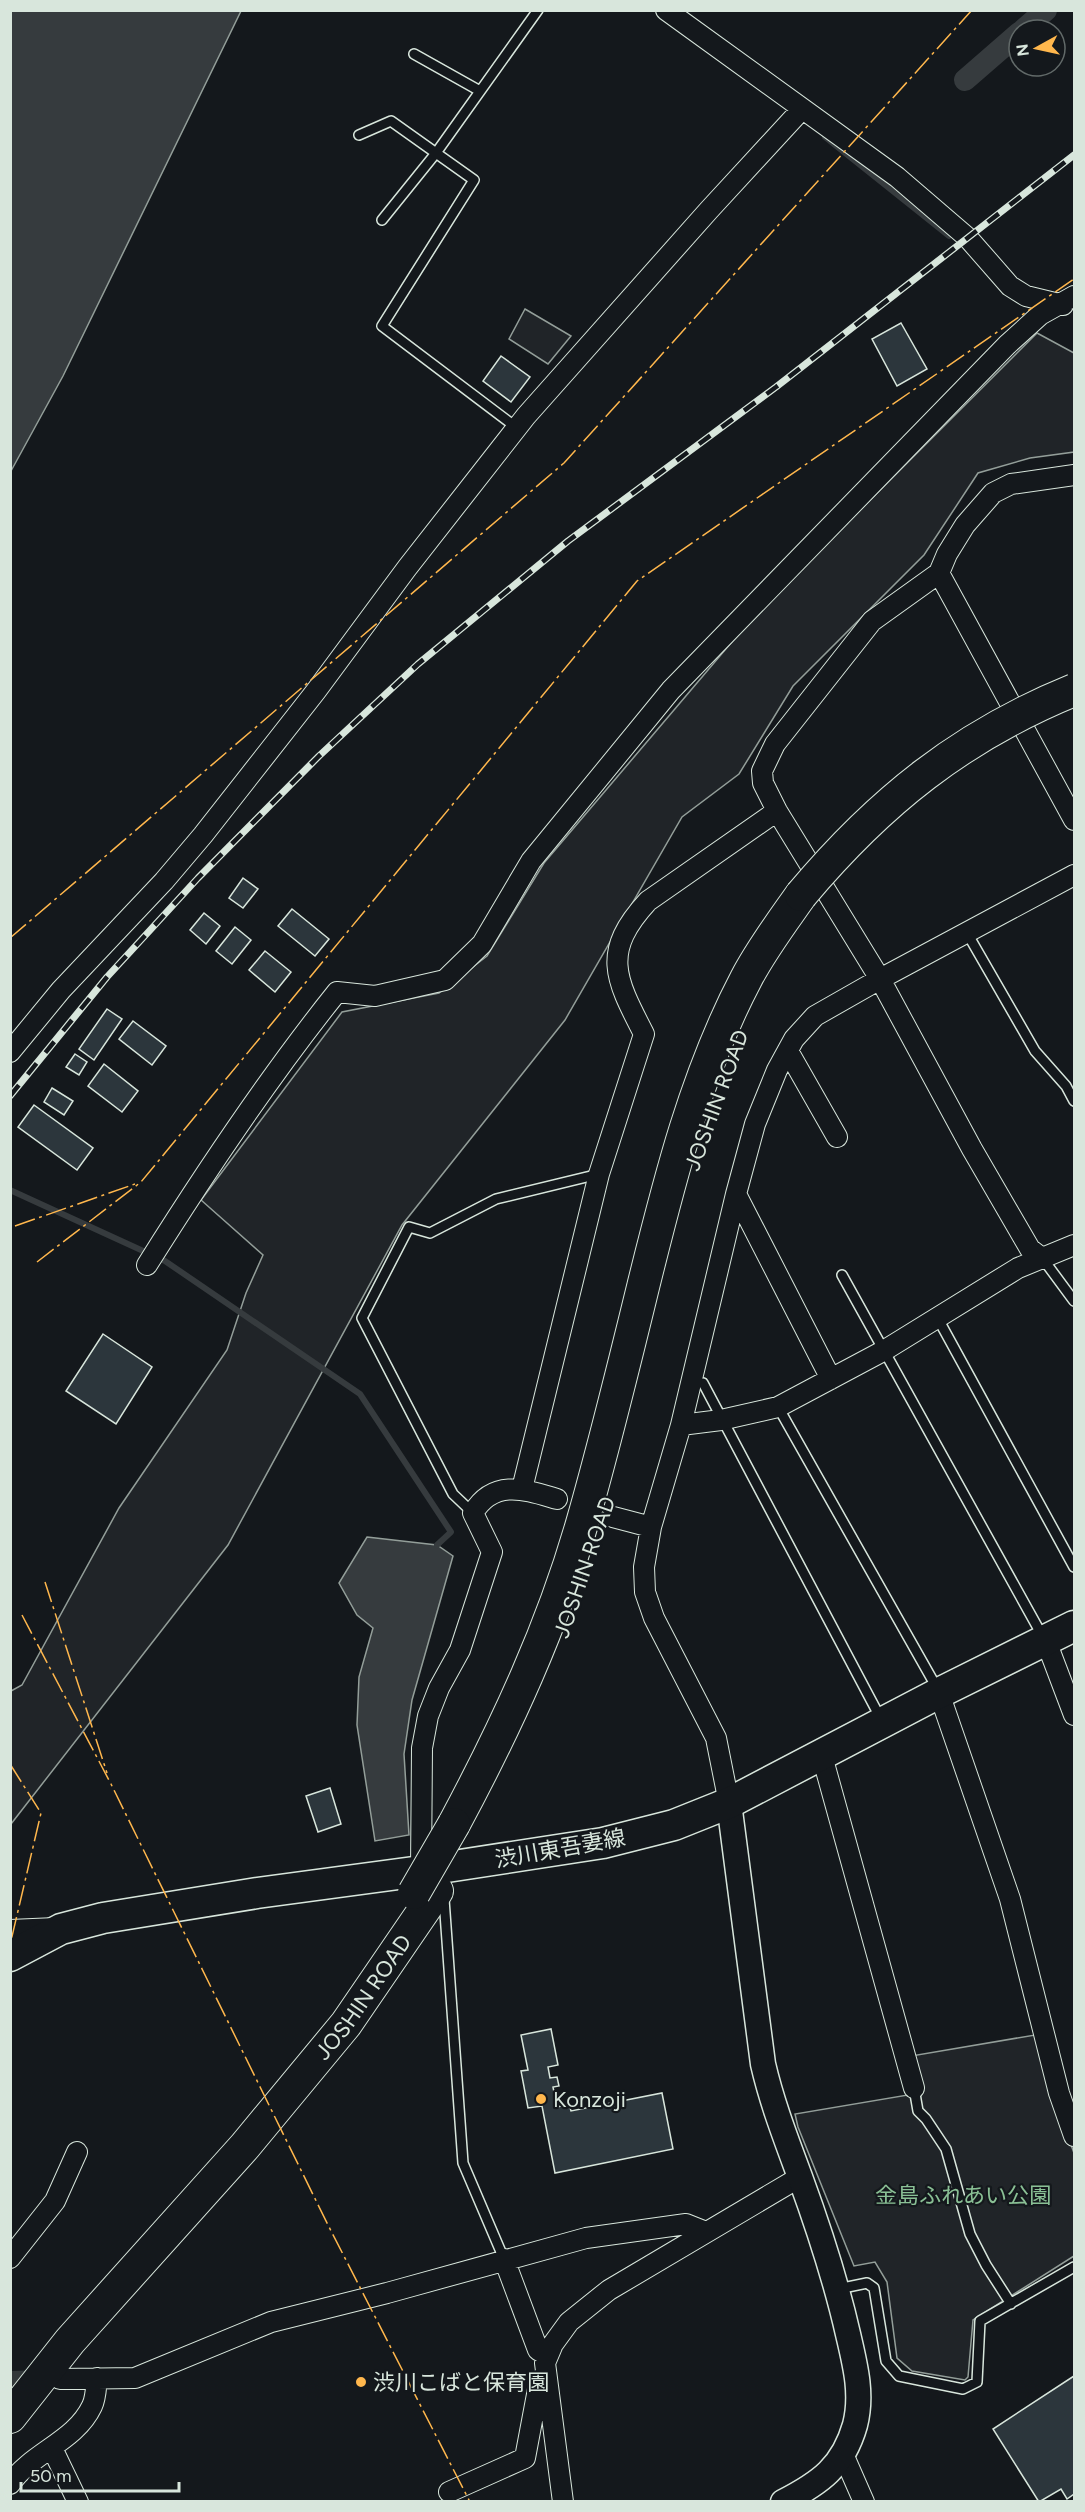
<svg xmlns="http://www.w3.org/2000/svg" width="1085" height="2512" viewBox="0 0 1085 2512" font-family="Figtree,'Noto Sans JP',sans-serif">
	<style>
		.green { fill: #202428; stroke: #939e99; stroke-width: 1.5 }
		.water { fill: #363b3e; stroke: #939e99; stroke-width: 1.5 }
		.lines { fill: none; stroke-linecap: round; stroke-linejoin: round }
		.stream { stroke: #363b3e; stroke-width: 6 }
		.canal { stroke: #363b3e; stroke-width: 22 }
		.building { fill: #2c363c; stroke: #d8e6dc; stroke-width: 1.5 }
		.minor-tunnel { stroke: #313739; stroke-width: 20; stroke-dasharray: 20 10; stroke-linecap: butt }
		.service-casing { stroke: #d8e6dc; stroke-width: 12 }
		.minor-casing { stroke: #d8e6dc; stroke-width: 22 }
		.tertiary-casing { stroke: #d8e6dc; stroke-width: 27 }
		.primary-casing { stroke: #d8e6dc; stroke-width: 33 }
		.trunk-casing { stroke: #d8e6dc; stroke-width: 34 }
		.service { stroke: #14181c; stroke-width: 9 }
		.minor { stroke: #14181c; stroke-width: 20 }
		.tertiary { stroke: #14181c; stroke-width: 24 }
		.primary { stroke: #14181c; stroke-width: 30 }
		.trunk { stroke: #14181c; stroke-width: 32 }
		.rail-casing { stroke: #d8e6dc; stroke-width: 7 }
		.rail { stroke: #14181c; stroke-width: 4.5; stroke-dasharray: 14; stroke-linecap: butt }
		.trunk-bridge-casing { stroke: #d8e6dc; stroke-width: 34; stroke-linecap: butt }
		.trunk-bridge { stroke: #14181c; stroke-width: 32 }
		.power { stroke: #ffb74d; stroke-width: 1.5; stroke-dasharray: 21 4.5 3 4.5; stroke-linecap: butt }
		.poi-dot { fill: #ffb74d; stroke: #14181c; stroke-width: 2 }
		.labels { text-anchor: middle; stroke-width: 4.5; stroke-linejoin: round; paint-order: stroke }
		.street-label { font-size: 22px; fill: #d8e6dc; stroke: #14181c }
		.poi-label { font-size: 22px; fill: #d8e6dc; stroke: #14181c; text-anchor: start }
		.park-label { font-size: 22px; fill: #8ac095; stroke: #14181c }
	</style>
	<rect width="100%" height="100%" fill="#14181c"/>
	<!-- green -->
	<path class="green" d="M525 309 571 336 548 364 509 339Z
		M1037 333 1074 353V452L1030 458 978 473 924 555 793 686 739 774 682 817 565 1020 402 1225 228 1545 11 1824V1691L22 1685 119 1508 227 1350 246 1293 263 1255 201 1200 342 1012 439 993 487 956 544 863 753 617Z
		M1035 2035 1053 2095 1074 2153V2256L973 2320 968 2377 965 2380 912 2371 897 2358 887 2282 875 2262 854 2266 798 2127 795 2114 920 2093 911 2056Z"/>
	<!-- water -->
	<path class="water" d="M11 10 241 11 63 376 11 471Z
		M367 1537 437 1545 453 1556 412 1700 404 1754 409 1835 375 1841 357 1725 359 1677 373 1628 357 1615 339 1583Z"/>
	<g class="lines">
		<!-- stream -->
		<path class="stream" d="M825 137 949 236
			M10 1190 165 1261 360 1394 451 1532 437 1545"/>
		<!-- canal -->
		<path class="canal" d="M1023 30 1046 10
			M965 80 1019 33"/>
	</g>
	<!-- building -->
	<path class="building" d="M901 323 927 369 897 386 872 339Z
		M501 356 530 377 511 402 483 381Z
		M243 878 258 889 243 908 229 898Z
		M292 909 329 939 315 956 278 926Z
		M204 913 220 926 206 944 190 930Z
		M235 927 251 940 232 964 216 951Z
		M265 951 291 972 275 992 249 970Z
		M107 1009 122 1019 94 1060 79 1049Z
		M133 1021 166 1046 152 1065 119 1039Z
		M75 1054 87 1062 79 1075 66 1067Z
		M104 1064 138 1091 122 1112 88 1086Z
		M52 1088 73 1101 64 1115 44 1102Z
		M34 1105 93 1148 77 1170 18 1127Z
		M103 1334 152 1367 116 1424 66 1391Z
		M330 1788 341 1824 318 1832 306 1796Z
		M551 2029 558 2065 548 2067 550 2078 557 2077 559 2086 553 2087 557 2107 569 2104 571 2111 662 2093 673 2149 555 2173 542 2106 528 2108 521 2071 528 2070 521 2035Z
		M1074 2376V2494L1067 2499 1061 2489 1039 2502 993 2429Z"/>
	<g class="lines">
		<!-- minor-tunnel -->
		<path class="minor-tunnel" d="M10 2381 45 2380"/>
		<defs>
			<path id="service" d="M414 54 480 91
				M359 135 391 121 436 153 382 220
				M517 428 382 326 474 180 436 153 538 10
				M967 933 1035 1051 1066 1086 1074 1101
				M1043 1259 1074 1301
				M842 1275 1043 1637
				M937 1317 1074 1567
				M703 1383 881 1719
				M778 1407 937 1688
				M473 1513 453 1494 362 1318 409 1227 430 1233 496 1199 599 1174
				M444 1899 463 2163 504 2259
				M914 2088 918 2111 926 2119 946 2149 970 2234 986 2265 1011 2304
				M838 2289 867 2283 874 2288 886 2361 899 2376 963 2389 977 2382 980 2321 1074 2267"/>
			<path id="minor" d="M666 10 897 177 968 238 1010 286 1026 296 1063 305
				M939 573 1074 820
				M788 1051 837 1137
				M10 1052 61 990 164 881 203 835 316 691 407 568 526 416 709 210 802 109
				M736 1194 831 1379
				M1043 1259 1030 1249 972 1149 880 979 777 811 763 783 762 771 775 744 872 621 939 573 947 554 965 525 993 493 1011 484 1074 475
				M147 1265C206 1171 268 1078 337 992L375 996 445 980 482 944 531 861 671 690 1007 345 1040 315 1074 296
				M681 1425 736 1194 755 1124 777 1070 794 1039 815 1016 880 979 1074 875
				M522 1489 599 1174 644 1034C615 978 601 952 648 901L777 811
				M613 1517 651 1527 681 1425 721 1420 778 1407 885 1350 1018 1268 1074 1245
				M651 1527 644 1567 645 1592 654 1618 716 1738 729 1803
				M1046 1641 1074 1715
				M939 1693 1010 1899 1059 2093 1074 2136
				M822 1756 914 2088
				M421 1871 422 1748 428 1716 439 1688 460 1650 492 1552 473 1513C494 1478 526 1490 557 1499
				M10 1930 56 1928
				M10 2258 55 2201 77 2152
				M504 2259 538 2350 548 2356
				M60 2379 135 2378 271 2322 387 2293 586 2238 686 2224 706 2232
				M52 2448 78 2502
				M843 2454 864 2502
				M10 2484C32 2452 75 2442 92 2406 96 2398 96 2386 97 2378
				M449 2492 525 2458 538 2389 544 2376
				M563 2502 545 2363 553 2344 569 2322 609 2290 800 2177"/>
			<path id="tertiary" d="M729 1803 763 2064C772 2103 786 2139 800 2177 819 2229 836 2281 848 2334 855 2364 863 2394 855 2425 843 2467 820 2483 783 2502"/>
			<path id="primary" d="M10 1956 61 1929 103 1918 257 1893 421 1871 603 1843 674 1825 729 1803 939 1693 1074 1626"/>
			<g id="trunk">
				<path d="M454 1824C506 1727 553 1626 583 1520 605 1443 624 1365 643 1287 669 1182 695 1076 746 979 761 950 782 922 801 895"/>
				<path id="s1" d="M10 2417 70 2341 245 2146 346 2024 437 1891"/>
			</g>
		</defs>
		<!-- service casing -->
		<use href="#service" class="service-casing"/>
		<!-- minor casing -->
		<use href="#minor" class="minor-casing"/>
		<!-- tertiary casing -->
		<use href="#tertiary" class="tertiary-casing"/>
		<!-- primary casing -->
		<use href="#primary" class="primary-casing"/>
		<!-- trunk casing -->
		<use href="#trunk" class="trunk-casing"/>
		<!-- service -->
		<use href="#service" class="service"/>
		<!-- minor -->
		<use href="#minor" class="minor"/>
		<!-- tertiary -->
		<use href="#tertiary" class="tertiary"/>
		<!-- primary -->
		<use href="#primary" class="primary"/>
		<!-- trunk -->
		<use href="#trunk" class="trunk"/>
		<defs>
			<path id="rail" d="M10 1096 107 977 198 878 319 756 418 664 568 541 776 387 1074 155"/>
		</defs>
		<!-- rail casing -->
		<use href="#rail" class="rail-casing"/>
		<!-- rail -->
		<use href="#rail" class="rail"/>
		<defs>
			<path id="trunk-bridge" d="M801 895C879 802 961 736 1074 690
				M414 1893 454 1824"/>
		</defs>
		<!-- trunk-bridge casing -->
		<use href="#trunk-bridge" class="trunk-bridge-casing"/>
		<!-- trunk-bridge -->
		<use href="#trunk-bridge" class="trunk-bridge"/>
		<!-- power -->
		<path class="power" d="M10 938 564 463 972 10
			M15 1226 135 1184
			M37 1262 141 1182 637 581 1074 279
			M45 1582 107 1773
			M22 1615 111 1784 328 2225 470 2502
			M10 1764 41 1813 10 1945"/>
	</g>
	<!-- markers -->
	<g class="poi-dot">
		<circle cx="541" cy="2099" r="6"/>
		<circle cx="361" cy="2382" r="6"/>
	</g>
	<g class="labels">
		<!-- street labels -->
		<g class="street-label">
			<text transform="translate(716 1100) rotate(-70)" y="8">JOSHIN ROAD</text>
			<text transform="translate(584 1567) rotate(-71)" y="8">JOSHIN ROAD</text>
			<text transform="translate(560 1848) rotate(-10)" y="8">渋川東吾妻線</text>
			<text dy="8" stroke="none"><textPath href="#s1" startOffset="549">JOSHIN ROAD</textPath></text>
		</g>
		<!-- poi labels -->
		<g class="poi-label">
			<text x="553" y="2107">Konzoji</text>
			<text x="373" y="2390">渋川こばと保育園</text>
		</g>
		<!-- park labels -->
		<g class="park-label">
			<text x="963" y="2203">金島ふれあい公園</text>
		</g>
	</g>
	<!-- border -->
	<rect width="1085" height="2512" fill="none" stroke="#d8e6dc" stroke-width="24"/>
	<!-- north arrow -->
	<g transform="translate(1037 48) rotate(262)"><circle r="28" fill="#14181c" stroke="#626a69" stroke-width="1.5"/>
	<path d="M0-4.5L10 22L0 15L-10 22Z" fill="#ffb74d"/>
	<text y="-9" font-size="16" font-weight="bold" text-anchor="middle" fill="#d8e6dc">N</text>
	</g>
	<!-- scale -->
	<path d="M21 2482v9h158v-9" fill="none" stroke="#d8e6dc" stroke-width="3"/>
	<text x="30" y="2482" font-size="18" fill="#d8e6dc" stroke="#14181c" stroke-width="4.5" paint-order="stroke">50 m</text>
</svg>
